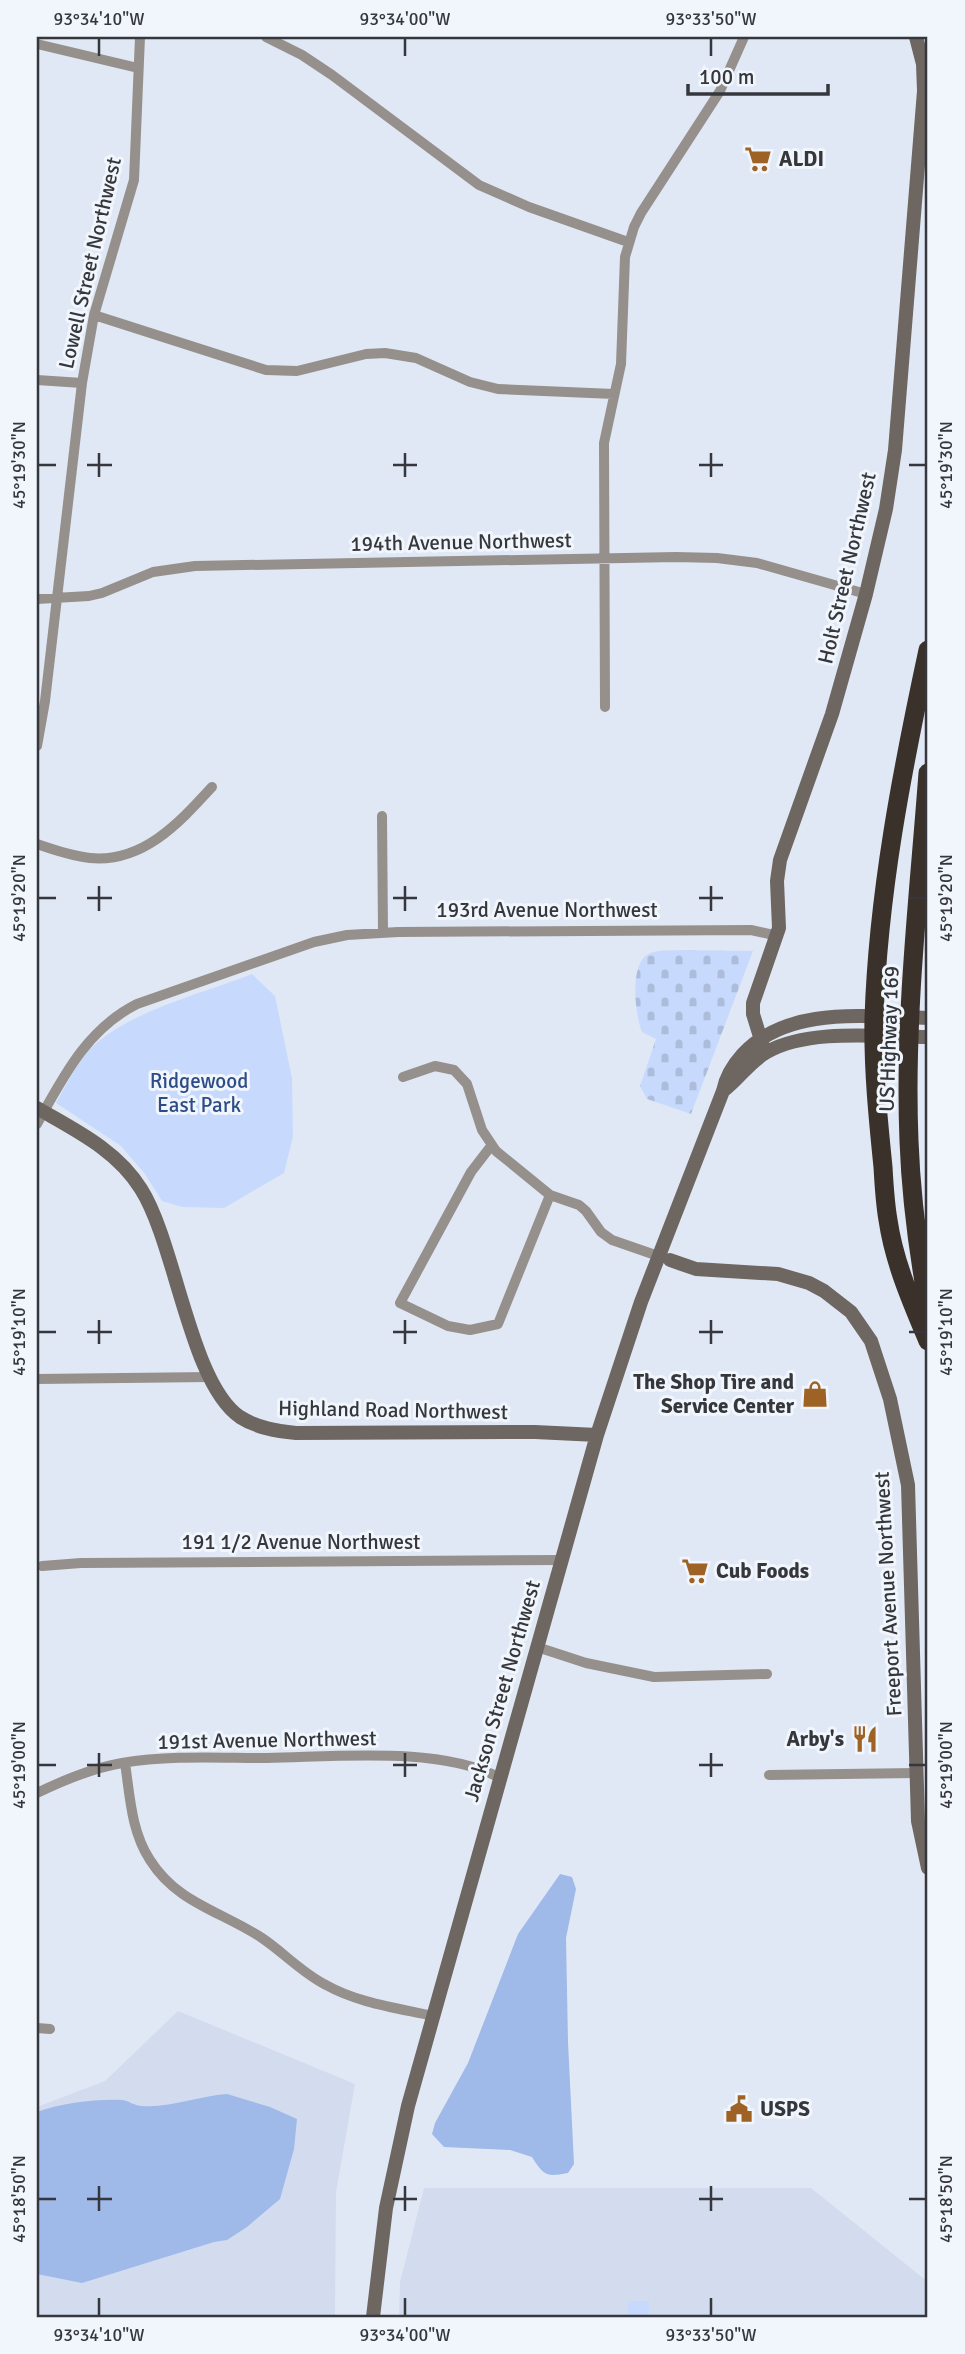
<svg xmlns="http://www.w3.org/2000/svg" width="965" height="2354" viewBox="0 0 965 2354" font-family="Signika,sans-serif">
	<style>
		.built { fill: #d2dcee }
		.cemetery { fill: url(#cemetery-stones) }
		.park { fill: #c7dafd }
		.water { fill: #9fb9e9 }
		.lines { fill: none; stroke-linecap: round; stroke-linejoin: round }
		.street { stroke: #95908c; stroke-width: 10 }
		.secondary { stroke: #6e6761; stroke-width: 14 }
		.highway { stroke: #3a312a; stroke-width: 19 }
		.ticks { fill: none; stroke: #35373c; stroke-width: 2.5 }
		.labels { text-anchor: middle; stroke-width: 6; stroke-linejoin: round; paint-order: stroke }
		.poi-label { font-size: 21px; font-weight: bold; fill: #35373c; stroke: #f1f6fd; text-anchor: start }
		.street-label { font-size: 21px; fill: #35373c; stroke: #f1f6fd }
		.park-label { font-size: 21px; fill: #2d4c87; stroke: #f1f6fd }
		.neatline { fill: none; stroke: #35373c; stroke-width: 2.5 }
		.ticks-label { font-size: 18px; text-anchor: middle; fill: #35373c }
	</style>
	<defs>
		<pattern id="cemetery-stones" width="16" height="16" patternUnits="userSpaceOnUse" patternTransform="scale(1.75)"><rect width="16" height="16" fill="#c7dafd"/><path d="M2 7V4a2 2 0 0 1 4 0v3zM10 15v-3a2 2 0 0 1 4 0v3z" fill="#acbcda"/></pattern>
	</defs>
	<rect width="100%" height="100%" fill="#e1e8f5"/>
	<!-- built -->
	<path class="built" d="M178 2011 355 2084 336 2192 335 2317H37V2107L105 2081Z
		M424 2188H811L928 2282V2317H399L400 2282Z"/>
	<!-- cemetery -->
	<path class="cemetery" d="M681 950 753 951 691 1114 647 1099 640 1086 656 1039 642 1032C635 1015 629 965 648 954 657 949 671 951 681 950Z"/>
	<!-- park -->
	<path class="park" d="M252 974 275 996 292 1078 293 1137 284 1173 224 1208 182 1207 162 1201 145 1174 121 1146 56 1103C68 1082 80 1056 99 1041 140 1008 204 993 252 974Z
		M628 2301H649V2317H628Z"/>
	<!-- water -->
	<path class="water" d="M560 1874 572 1877 576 1889 566 1938 568 2042 574 2164 568 2173C546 2177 544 2176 532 2157L510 2150 444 2147 432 2134 435 2123 468 2063 518 1934Z
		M227 2094 270 2107 297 2119 294 2149 280 2199 247 2227 227 2240 214 2242 82 2283 37 2274V2112C63 2103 94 2099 122 2100 129 2101 135 2106 142 2106 171 2108 198 2096 227 2094Z"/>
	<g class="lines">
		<!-- street -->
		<path class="street" d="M266 37 302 55 332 75 479 185 529 207 628 242
			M37 44 138 68
			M94 315 266 370 297 371 366 354 385 353 416 358 470 382 498 389 614 394
			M37 380 82 383
			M37 599 89 596 102 593 153 572 195 566 676 557 717 558 757 563 866 594
			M605 707 604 443 621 364 625 257 634 227 641 213 720 91 744 37
			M37 746 45 701 82 383 94 315 134 180 140 37
			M382 816 383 932
			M37 844C54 850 72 856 90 858 143 863 179 823 212 787
			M403 1077 435 1066 454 1070 467 1084 482 1130 496 1151 550 1195 579 1205 586 1211 601 1232 612 1240 664 1258
			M37 1124C63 1077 87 1029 137 1004L314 942 347 935 398 932 751 930 778 936
			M491 1146 471 1172 400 1303 448 1326 470 1330 498 1324 550 1195
			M37 1379 210 1377
			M42 1566 81 1563 561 1560
			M537 1647 586 1663 654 1677 767 1674
			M125 1763C130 1796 131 1831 150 1860 177 1903 221 1911 262 1938 283 1952 302 1973 326 1985 358 2003 397 2008 433 2016
			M769 1775 916 1773
			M37 1793C64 1780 92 1768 122 1763 169 1755 219 1758 267 1758 335 1757 440 1746 500 1778
			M37 2028 50 2029"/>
		<!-- secondary -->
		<path class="secondary" d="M765 1053 753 1014V1003L779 928 777 881 780 860 832 714 866 594 886 509 895 450 924 91 923 64 916 37
			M723 1091C739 1079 749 1062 767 1052 809 1028 881 1037 928 1037
			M37 1108C75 1130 117 1150 141 1189 176 1244 190 1383 240 1417 257 1428 277 1431 296 1433L535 1432 597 1435
			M670 1260 696 1269 778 1274 809 1283 824 1291 851 1312 871 1341 890 1399 908 1485 918 1821 928 1868
			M373 2317 386 2208 408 2106 597 1435 641 1302 723 1091C726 1076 733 1065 743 1054 789 1005 867 1017 928 1018"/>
		<!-- highway -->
		<path class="highway" d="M928 650C902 771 878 894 874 1018 873 1068 878 1118 883 1167 884 1185 885 1203 888 1220 894 1262 912 1303 928 1341
			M928 773C919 895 904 1018 909 1141 911 1196 918 1250 928 1305"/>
	</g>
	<!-- ticks -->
	<path class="ticks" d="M99 38V56M405 38V56M711 38V56M99 453V477M405 453V477M711 453V477M38 465H56M87 465H112M393 465H417M699 465H723M909 465H926M99 886V911M405 886V911M711 886V911M38 898H56M87 898H112M393 898H417M699 898H723M909 898H926M99 1320V1344M405 1320V1344M711 1320V1344M38 1332H56M87 1332H112M393 1332H417M699 1332H723M909 1332H926M99 1753V1777M405 1753V1777M711 1753V1777M38 1765H56M87 1765H112M393 1765H417M699 1765H723M909 1765H926M99 2186V2211M405 2186V2211M711 2186V2211M38 2199H56M87 2199H112M393 2199H417M699 2199H723M909 2199H926M99 2298V2316M405 2298V2316M711 2298V2316"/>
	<!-- icons -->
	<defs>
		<symbol id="supermarket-bare" viewBox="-9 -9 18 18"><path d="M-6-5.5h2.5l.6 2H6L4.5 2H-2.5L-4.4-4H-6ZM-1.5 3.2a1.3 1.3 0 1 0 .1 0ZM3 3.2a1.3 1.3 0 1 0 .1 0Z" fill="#9e6224" stroke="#f1f6fd" stroke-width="2.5" paint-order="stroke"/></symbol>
		<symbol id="shop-bare" viewBox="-9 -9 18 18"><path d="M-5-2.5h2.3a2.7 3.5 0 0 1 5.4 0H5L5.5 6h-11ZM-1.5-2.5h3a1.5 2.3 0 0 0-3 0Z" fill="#9e6224" stroke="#f1f6fd" stroke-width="2.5" paint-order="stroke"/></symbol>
		<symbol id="restaurant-bare" viewBox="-9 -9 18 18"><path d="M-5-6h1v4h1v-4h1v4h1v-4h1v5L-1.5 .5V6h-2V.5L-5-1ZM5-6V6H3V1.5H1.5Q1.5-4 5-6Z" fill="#9e6224" stroke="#f1f6fd" stroke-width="2.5" paint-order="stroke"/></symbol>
		<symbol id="civic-bare" viewBox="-9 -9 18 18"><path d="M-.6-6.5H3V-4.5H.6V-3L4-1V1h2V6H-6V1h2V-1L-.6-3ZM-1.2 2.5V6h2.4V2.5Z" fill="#9e6224" stroke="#f1f6fd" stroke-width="2.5" paint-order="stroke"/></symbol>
	</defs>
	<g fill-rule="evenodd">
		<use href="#supermarket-bare" x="739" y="140" width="38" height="38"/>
		<use href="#shop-bare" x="796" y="1375" width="38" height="38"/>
		<use href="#supermarket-bare" x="676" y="1552" width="38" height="38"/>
		<use href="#restaurant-bare" x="846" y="1720" width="38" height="38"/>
		<use href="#civic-bare" x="720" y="2090" width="38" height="38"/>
	</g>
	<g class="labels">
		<!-- poi labels -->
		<g class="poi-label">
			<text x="779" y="166">ALDI</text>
			<text x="794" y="1389" text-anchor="end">The Shop Tire and<tspan x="794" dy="24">Service Center</tspan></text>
			<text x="716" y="1578">Cub Foods</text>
			<text x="844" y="1746" text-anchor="end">Arby's</text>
			<text x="760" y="2116">USPS</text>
		</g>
		<!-- street labels -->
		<g class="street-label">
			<text transform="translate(90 263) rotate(-77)" y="7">Lowell Street Northwest</text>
			<text transform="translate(461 542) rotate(-1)" y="7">194th Avenue Northwest</text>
			<text transform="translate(847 568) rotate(-77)" y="7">Holt Street Northwest</text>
			<text x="547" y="917">193rd Avenue Northwest</text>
			<text transform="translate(889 1039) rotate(-88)" y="7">US Highway 169</text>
			<text transform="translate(393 1410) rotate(1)" y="7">Highland Road Northwest</text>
			<text x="301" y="1549">191 1/2 Avenue Northwest</text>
			<text transform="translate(888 1594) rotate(-93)" y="7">Freeport Avenue Northwest</text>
			<text transform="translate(502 1691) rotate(-74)" y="7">Jackson Street Northwest</text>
			<text transform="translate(267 1740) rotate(-1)" y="7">191st Avenue Northwest</text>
		</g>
		<!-- park labels -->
		<g class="park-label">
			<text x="199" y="1088">Ridgewood<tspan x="199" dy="24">East Park</tspan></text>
		</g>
	</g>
	<!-- border -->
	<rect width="965" height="2354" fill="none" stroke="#f1f6fd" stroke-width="77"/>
	<!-- scale -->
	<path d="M688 84v10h140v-10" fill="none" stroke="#35373c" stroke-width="3.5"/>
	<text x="699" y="84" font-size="21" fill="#35373c" stroke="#f1f6fd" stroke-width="5" paint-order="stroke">100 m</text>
	<rect x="38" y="38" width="888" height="2278" class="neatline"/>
	<g class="ticks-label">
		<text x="99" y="25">93°34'10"W</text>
		<text x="405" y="25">93°34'00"W</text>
		<text x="711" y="25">93°33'50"W</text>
		<text transform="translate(19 465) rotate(-90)" y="6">45°19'30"N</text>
		<text transform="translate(946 465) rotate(-90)" y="6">45°19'30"N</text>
		<text transform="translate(19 898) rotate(-90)" y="6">45°19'20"N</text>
		<text transform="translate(946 898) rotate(-90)" y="6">45°19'20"N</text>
		<text transform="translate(19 1332) rotate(-90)" y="6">45°19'10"N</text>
		<text transform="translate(946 1332) rotate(-90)" y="6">45°19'10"N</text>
		<text transform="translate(19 1765) rotate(-90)" y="6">45°19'00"N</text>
		<text transform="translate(946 1765) rotate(-90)" y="6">45°19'00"N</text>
		<text transform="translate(19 2199) rotate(-90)" y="6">45°18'50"N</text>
		<text transform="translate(946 2199) rotate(-90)" y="6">45°18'50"N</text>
		<text x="99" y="2341">93°34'10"W</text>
		<text x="405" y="2341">93°34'00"W</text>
		<text x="711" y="2341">93°33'50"W</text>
	</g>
</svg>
